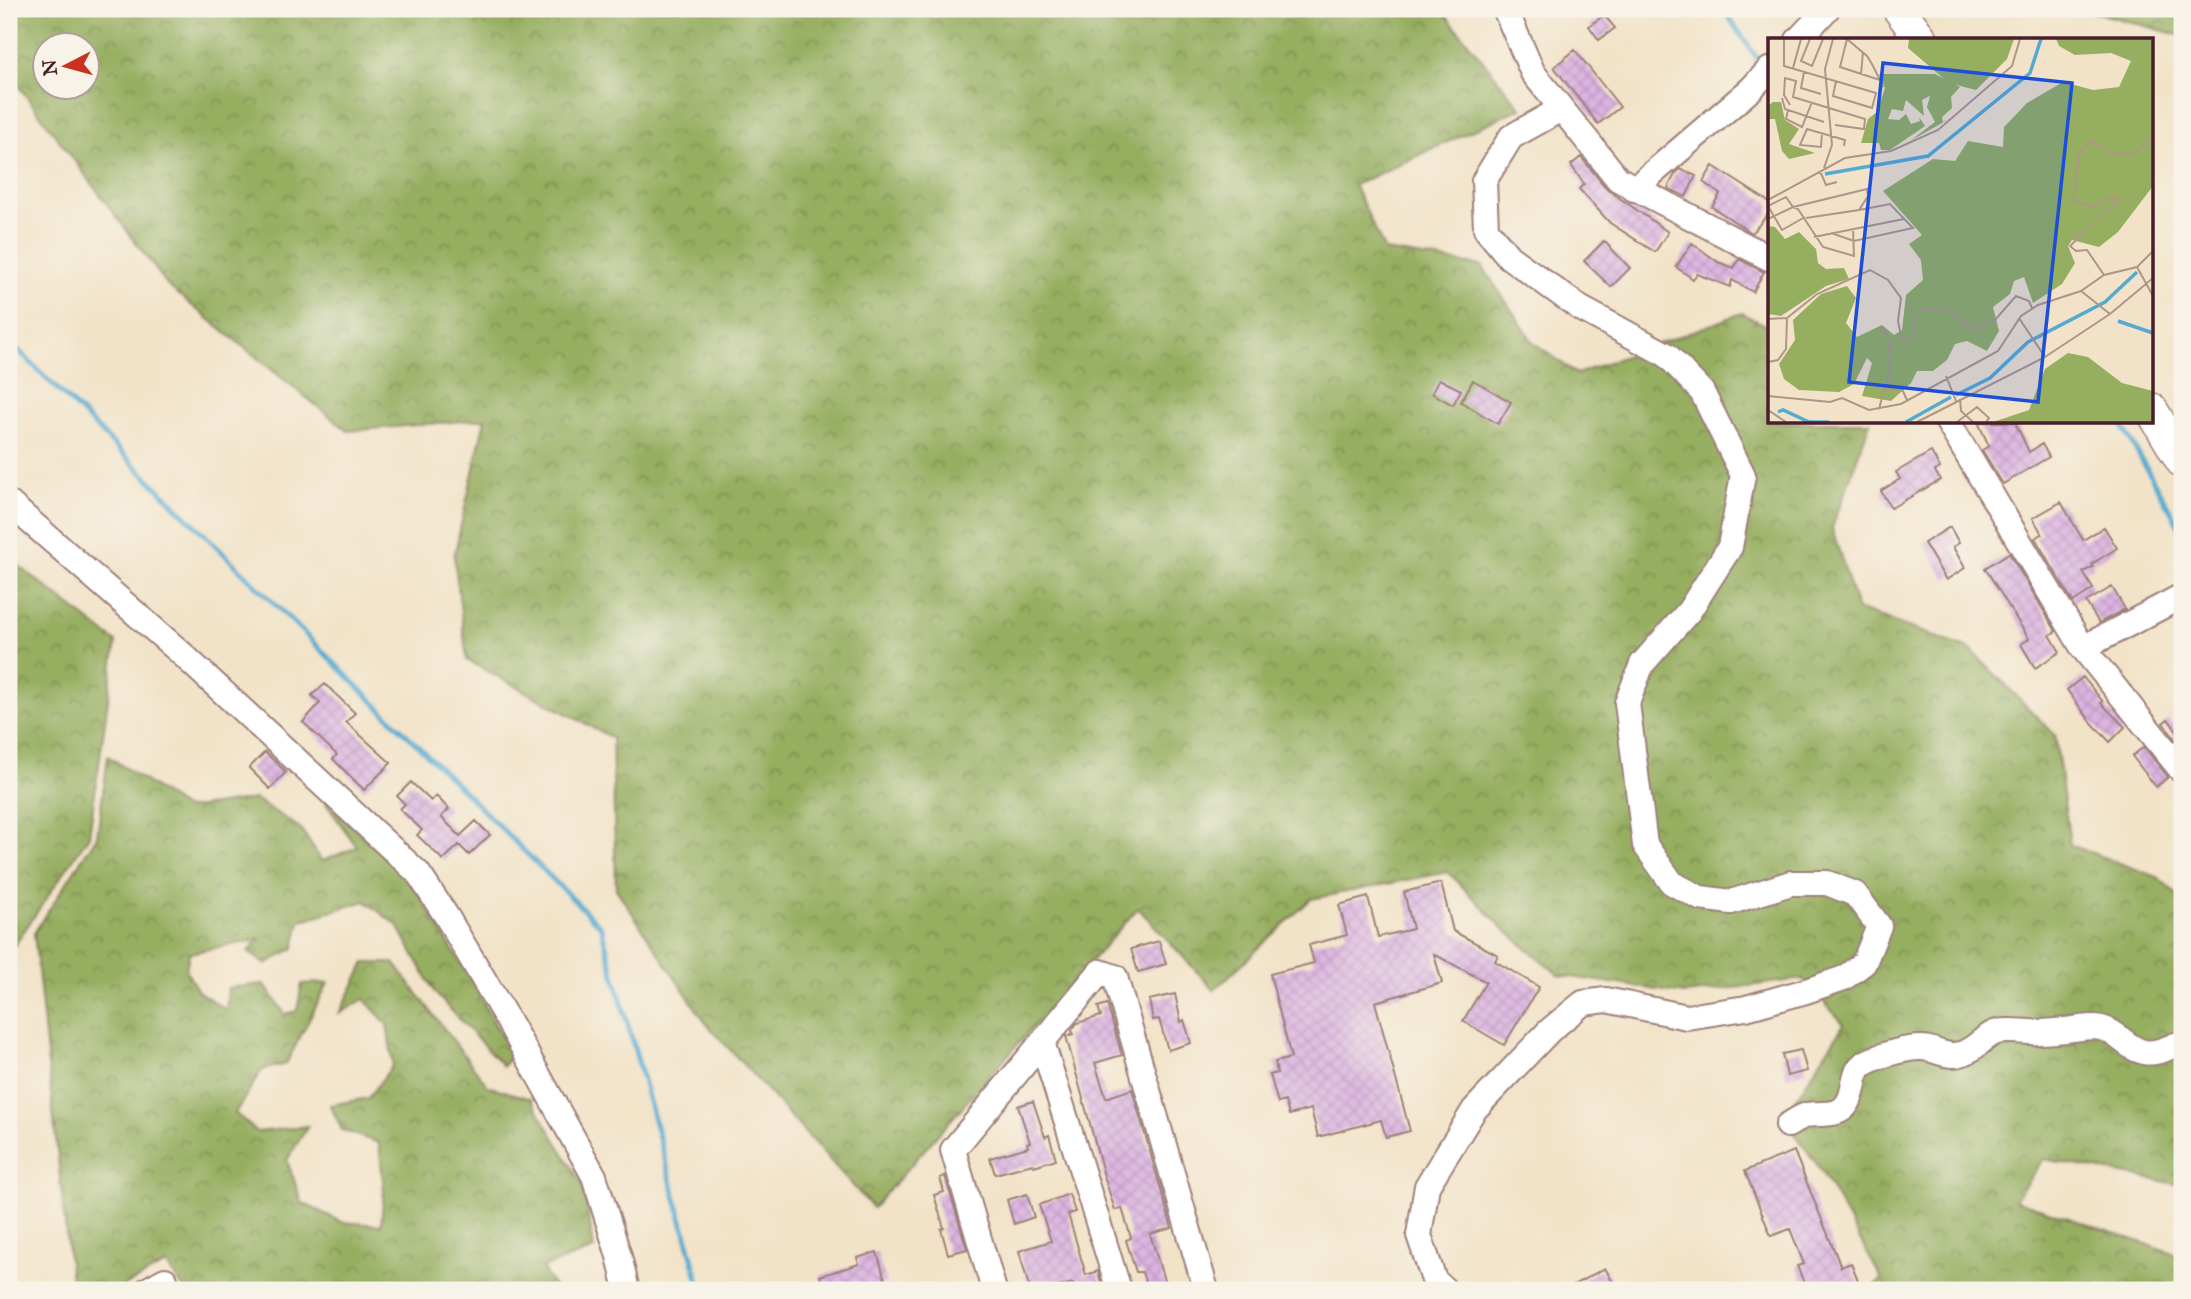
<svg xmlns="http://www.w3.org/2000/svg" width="2191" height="1299" viewBox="0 0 2191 1299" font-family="'IM FELL Great Primer',serif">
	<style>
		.forest { fill: url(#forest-crowns); stroke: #706646; stroke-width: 2; fill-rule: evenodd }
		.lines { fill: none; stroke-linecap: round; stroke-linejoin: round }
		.stream { stroke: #55aad1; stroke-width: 5 }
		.building { fill: url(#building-cross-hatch) }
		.minor-casing { stroke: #9e817a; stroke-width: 28 }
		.major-casing { stroke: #9e817a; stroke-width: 35 }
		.minor { stroke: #fff; stroke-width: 24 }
		.major { stroke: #fff; stroke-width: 32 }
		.inset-river { fill: none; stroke: #55aad1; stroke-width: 3.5 }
		.inset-road { fill: none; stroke: #af9589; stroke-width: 2 }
		.view { fill: #1d4ed8; fill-opacity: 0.15; stroke: #1d4ed8; stroke-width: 3.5 }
		.inset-edge { fill: none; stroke: #4a1f2b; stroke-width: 3.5 }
	</style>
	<defs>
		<pattern id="forest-crowns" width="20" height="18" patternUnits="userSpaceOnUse" patternTransform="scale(1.75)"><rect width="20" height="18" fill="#96ae60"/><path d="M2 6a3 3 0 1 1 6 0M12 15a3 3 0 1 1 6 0" fill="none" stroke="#7c8d4f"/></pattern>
		<pattern id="building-cross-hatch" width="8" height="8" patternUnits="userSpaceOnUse" patternTransform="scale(1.75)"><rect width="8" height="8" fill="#dcb4e1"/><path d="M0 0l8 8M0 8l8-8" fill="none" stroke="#be9ac1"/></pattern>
	</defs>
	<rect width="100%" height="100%" fill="#f7f3e8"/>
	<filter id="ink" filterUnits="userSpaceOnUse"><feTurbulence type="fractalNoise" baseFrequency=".0143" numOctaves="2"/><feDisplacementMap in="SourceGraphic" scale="14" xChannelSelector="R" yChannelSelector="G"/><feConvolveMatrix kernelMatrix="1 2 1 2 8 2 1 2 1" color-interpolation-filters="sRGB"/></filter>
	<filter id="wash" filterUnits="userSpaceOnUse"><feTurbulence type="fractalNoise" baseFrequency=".00686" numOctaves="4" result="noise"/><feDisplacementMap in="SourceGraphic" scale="28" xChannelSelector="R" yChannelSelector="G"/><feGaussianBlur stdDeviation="1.57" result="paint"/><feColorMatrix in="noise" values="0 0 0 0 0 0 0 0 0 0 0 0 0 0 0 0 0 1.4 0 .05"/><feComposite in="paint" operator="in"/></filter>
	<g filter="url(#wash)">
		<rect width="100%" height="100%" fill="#f2e3c8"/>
		<!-- forest -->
		<path class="forest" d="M12 9H1441L1521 108 1354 185 1385 251 1482 266 1533 342 1577 374 1742 313 1769 327V422H1870L1832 528 1857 609 1970 649 2055 735 2070 845 2158 877 2182 900V1185L2043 1159 2015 1200 2182 1256V1290H1871L1882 1279 1820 1169 1784 1118 1844 1024 1803 979 1685 994 1559 975 1506 931 1448 872 1311 899 1214 990 1138 908 873 1208 705 1022 616 889 612 738 467 660 454 556 485 419 348 431 169 287 9 73V23ZM46 46H88V88H46Z
			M2084 9H2182V36Z
			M9 558 116 642 89 836 9 953Z
			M108 756 186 809 255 799 300 828 322 861 357 847 322 798 411 881 471 980 512 1055 503 1066 435 993 398 926 365 901 300 921 294 948 266 964 248 952 260 939 189 953 186 971 198 991 226 1010 228 988 264 984 285 1014 297 1011 302 984 328 983 286 1064 262 1070 235 1113 257 1132 308 1126 287 1160 302 1203 342 1222 381 1225 384 1190 379 1143 342 1130 330 1105 368 1098 393 1065 387 1024 364 999 339 1014 365 963H394L488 1086 531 1099 584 1187 594 1249 542 1268 556 1290H198L184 1289 166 1264 117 1290H72L34 933 97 836Z"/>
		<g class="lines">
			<!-- stream -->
			<path class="stream" d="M1723 9 1763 67
				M9 341 601 927 701 1290
				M2120 422 2182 531"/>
		</g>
		<g id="blocks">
			<!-- building -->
			<path class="building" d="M1604 15 1615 28 1599 40 1589 26Z
				M1575 50 1620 107 1598 124 1554 67Z
				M1581 157 1607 189 1668 232 1655 252 1610 223 1579 189 1584 184 1571 165Z
				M1713 166 1769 202V213L1752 233 1712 207 1720 194 1703 182Z
				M1680 169 1696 176 1686 197 1668 188 1675 174Z
				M1604 241 1630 268 1611 287 1584 261Z
				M1692 243 1718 262 1734 268 1739 259 1764 272 1753 292 1732 280 1730 287 1697 274 1693 279 1676 267Z
				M1439 379 1461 390 1453 405 1432 393Z
				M1473 380 1511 402 1498 424 1461 402Z
				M1978 422H2015L2029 452 2042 444 2049 457 2003 484 1982 450 1989 446Z
				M1931 452 1940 468 1935 471 1940 480 1891 508 1881 491 1900 479 1896 472Z
				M2061 502 2083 540 2104 527 2117 548 2092 564 2093 567 2083 572 2093 589 2073 602 2035 538 2042 534 2033 518Z
				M1950 527 1959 543 1953 547 1965 568 1946 580 1924 543Z
				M2009 553 2056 631 2050 635 2060 652 2035 668 2021 644 2029 639 1985 568Z
				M2112 587 2125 609 2099 623 2086 602Z
				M2083 677 2103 702 2101 703 2125 727 2110 742 2092 723 2067 690Z
				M325 684 355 713 346 722 391 763 364 790 333 759 337 755 303 722 320 703 312 695Z
				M2168 719 2182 737V748L2163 723Z
				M2144 747 2168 777 2156 787 2132 756Z
				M265 752 286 772 270 789 249 768Z
				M411 782 431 801 436 796 449 809 441 817 460 836 476 821 490 835 469 855 459 845 443 860 417 835 422 830 400 809 405 804 397 796Z
				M1441 883 1453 931 1498 955 1495 961 1539 987 1504 1045 1463 1021 1486 982 1434 954 1442 983 1375 1002 1410 1131 1386 1137 1381 1120 1318 1137 1311 1109 1289 1115 1285 1101 1278 1103 1270 1075 1277 1073 1275 1062 1291 1058 1270 974 1314 963 1309 945 1347 935 1339 905 1368 897 1378 937 1413 929 1404 892Z
				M1159 941 1166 964 1138 972 1131 949Z
				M1175 994 1181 1022 1184 1020 1191 1043 1168 1050 1159 1019 1153 1020 1149 1000Z
				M1107 1004 1122 1055 1095 1063 1106 1098 1132 1089 1172 1228 1150 1234 1167 1290H1148L1142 1272H1136L1126 1240 1131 1238 1122 1208 1115 1210 1104 1176 1066 1036 1073 1034 1072 1030 1077 1023 1101 1016 1098 1007Z
				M1801 1050 1807 1071 1787 1076 1782 1054Z
				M1033 1101 1045 1137 1049 1135 1056 1159 1034 1166 1033 1164 995 1174 990 1158 1028 1147 1027 1143 1030 1142 1018 1106Z
				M1794 1151 1841 1267 1851 1263 1862 1290H1807L1797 1266 1804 1264 1790 1229 1771 1236 1745 1171Z
				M945 1176 967 1249 948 1254 941 1229 944 1228 934 1195 944 1192 940 1178Z
				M1027 1194 1034 1217 1014 1224 1007 1200Z
				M1069 1194 1075 1212 1068 1214 1086 1275 1098 1271 1103 1290H1076L1073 1283 1047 1290H1030L1019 1251 1051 1241 1039 1205Z
				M877 1252 886 1283 860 1290H825L820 1276 859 1264 857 1258Z
				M1605 1268 1617 1290H1564Z"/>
		</g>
	</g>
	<g filter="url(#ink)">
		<use href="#blocks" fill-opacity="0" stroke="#9e817a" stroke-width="2"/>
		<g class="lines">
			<defs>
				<path id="minor" d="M1505 9 1533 73 1618 179 1769 258
					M1798 40 1827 9
					M1634 189 1751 89 1769 70
					M1948 422 2083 648 2182 771
					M9 503 181 653 418 873 447 917 510 1024 594 1176 619 1256 627 1290
					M2083 648 2182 596
					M1042 1042 1119 1290
					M1788 1125C1794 1122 1801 1116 1807 1115 1821 1112 1838 1118 1847 1104 1857 1091 1850 1070 1867 1062 1881 1055 1913 1045 1929 1049 1940 1052 1948 1057 1960 1054 1975 1051 1983 1036 1997 1032 2010 1029 2026 1033 2040 1032 2058 1032 2075 1028 2093 1027 2116 1027 2124 1048 2144 1052 2157 1055 2170 1046 2182 1043
					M147 1290 165 1280
					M994 1290 953 1150 1100 972 1115 977 1206 1290
					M1445 1290 1434 1280 1419 1235 1427 1186 1474 1110 1549 1031 1583 1003 1606 1000 1687 1017 1746 1008 1806 991 1844 978 1864 963 1879 926 1855 894 1827 883H1791L1731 902 1700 898 1672 883 1645 845 1627 703 1642 664 1689 611 1730 547 1743 475 1702 392 1667 355 1580 308 1509 257 1486 229 1484 181 1511 137 1561 109"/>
				<path id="major" d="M1899 9 1922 40
					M2151 409 2182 461"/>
			</defs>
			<!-- minor casing -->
			<use href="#minor" class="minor-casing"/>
			<!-- major casing -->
			<use href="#major" class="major-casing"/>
			<!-- minor -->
			<use href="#minor" class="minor"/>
			<!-- major -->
			<use href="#major" class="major"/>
		</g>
	</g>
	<!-- overview -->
	<g transform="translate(1768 38)">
		<rect width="385" height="385" fill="#f2e3c8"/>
		<path d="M141 1H246L239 21 208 52 181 45 140 10ZM288 1H385V148L350 194 331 209 304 202 300 208 307 225 294 246 265 265 256 239 246 243 242 256 225 269 231 293 219 313 199 303 187 306 179 322 165 333H149L143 345 123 363 94 358 104 325 99 320 86 346 71 354 31 352 16 341 11 326 27 302 25 282 53 256 79 248 88 260 78 285 89 299 114 287 126 297 134 292 138 257 155 242 153 222 141 206 154 197 115 153 165 121 187 123 200 103 235 109 236 89 259 65 295 44 325 52 351 49 363 23 343 15 307 17 291 8ZM111 36H167L192 49 183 59 184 70 174 79 175 84 183 80 142 103 167 84 159 69 162 58 154 62 156 78 138 62 135 73 124 71 120 81 131 82 138 76 143 86 152 83 151 79 157 88 122 112H113L111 105H93L100 81 109 74 117 50ZM5 64H13L17 82 31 91 21 106 47 115 21 121 14 113 7 81H0V68ZM0 188 7 189 17 201 31 194 48 211 50 225 58 231 76 230 81 241 58 248 13 278 0 276ZM300 315 320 319 354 345 385 353V384H225L261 372 277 331Z" fill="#96ae60"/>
		<path class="inset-river" d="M57 136 160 118 262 35 273 1M350 283 385 295M188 357 222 340 260 304 337 264 369 234M10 374 15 372 41 384H61M138 384 183 359"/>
		<path class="inset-road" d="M16 1V28L108 55 104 70 65 58 68 43M42 1 33 23 44 28 55 1M25 30 33 1M36 34 33 50 53 56M93 36 95 14M112 42 72 29 79 1 99 18 104 26 112 42 115 49M14 60 17 71 56 84M22 67 16 57 17 40 28 43 25 59 97 81 96 91 67 87M20 72 18 81 34 89 44 64M54 95 53 109 32 107 39 91 77 102 76 108M56 130 64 107 57 31 65 1M52 133 58 147 69 144M0 162 77 120 123 113 170 92 244 28 252 1M0 168 18 159 25 169 99 151 100 158 91 172 38 180M0 168 14 192 37 179M0 181 25 169 30 171 55 209 86 218 85 191M63 195 86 203 145 190 122 166 91 172M46 199 136 181M369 229 385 258M336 237 319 212 308 213 302 208 351 161 344 158 324 169 306 162 311 116 322 102 343 116H366L385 100M313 253 342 276M251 280 277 319M0 281 19 280 49 256 102 232 120 242 133 260 130 283 133 298 140 304 147 297V278L156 271H176L208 291 227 282 248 258 261 263 264 270M113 288 120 300 123 320 118 352M0 324 10 322 18 311 19 280M178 338 188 363M0 358 62 364 74 360 101 372 133 366 230 313 253 278 270 267 313 253 336 237 369 229 385 213M192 361 193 373 205 384M111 371 116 352 134 351 139 362M0 372 18 384M149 384 277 319 342 276 385 240M189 384 209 369 221 380 218 384"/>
		<path class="view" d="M115 25 304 45 270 364 81 344Z"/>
		<rect width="385" height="385" class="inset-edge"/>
	</g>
	<!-- margin -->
	<rect width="2191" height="1299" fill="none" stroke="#f7f3e8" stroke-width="35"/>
	<!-- north arrow -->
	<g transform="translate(66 66) rotate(264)"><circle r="33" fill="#f7f3e8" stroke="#b29e9c" stroke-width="2"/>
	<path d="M0-5L12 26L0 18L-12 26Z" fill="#c8321e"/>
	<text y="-10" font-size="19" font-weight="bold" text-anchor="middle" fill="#4a1f2b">N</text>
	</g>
</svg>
